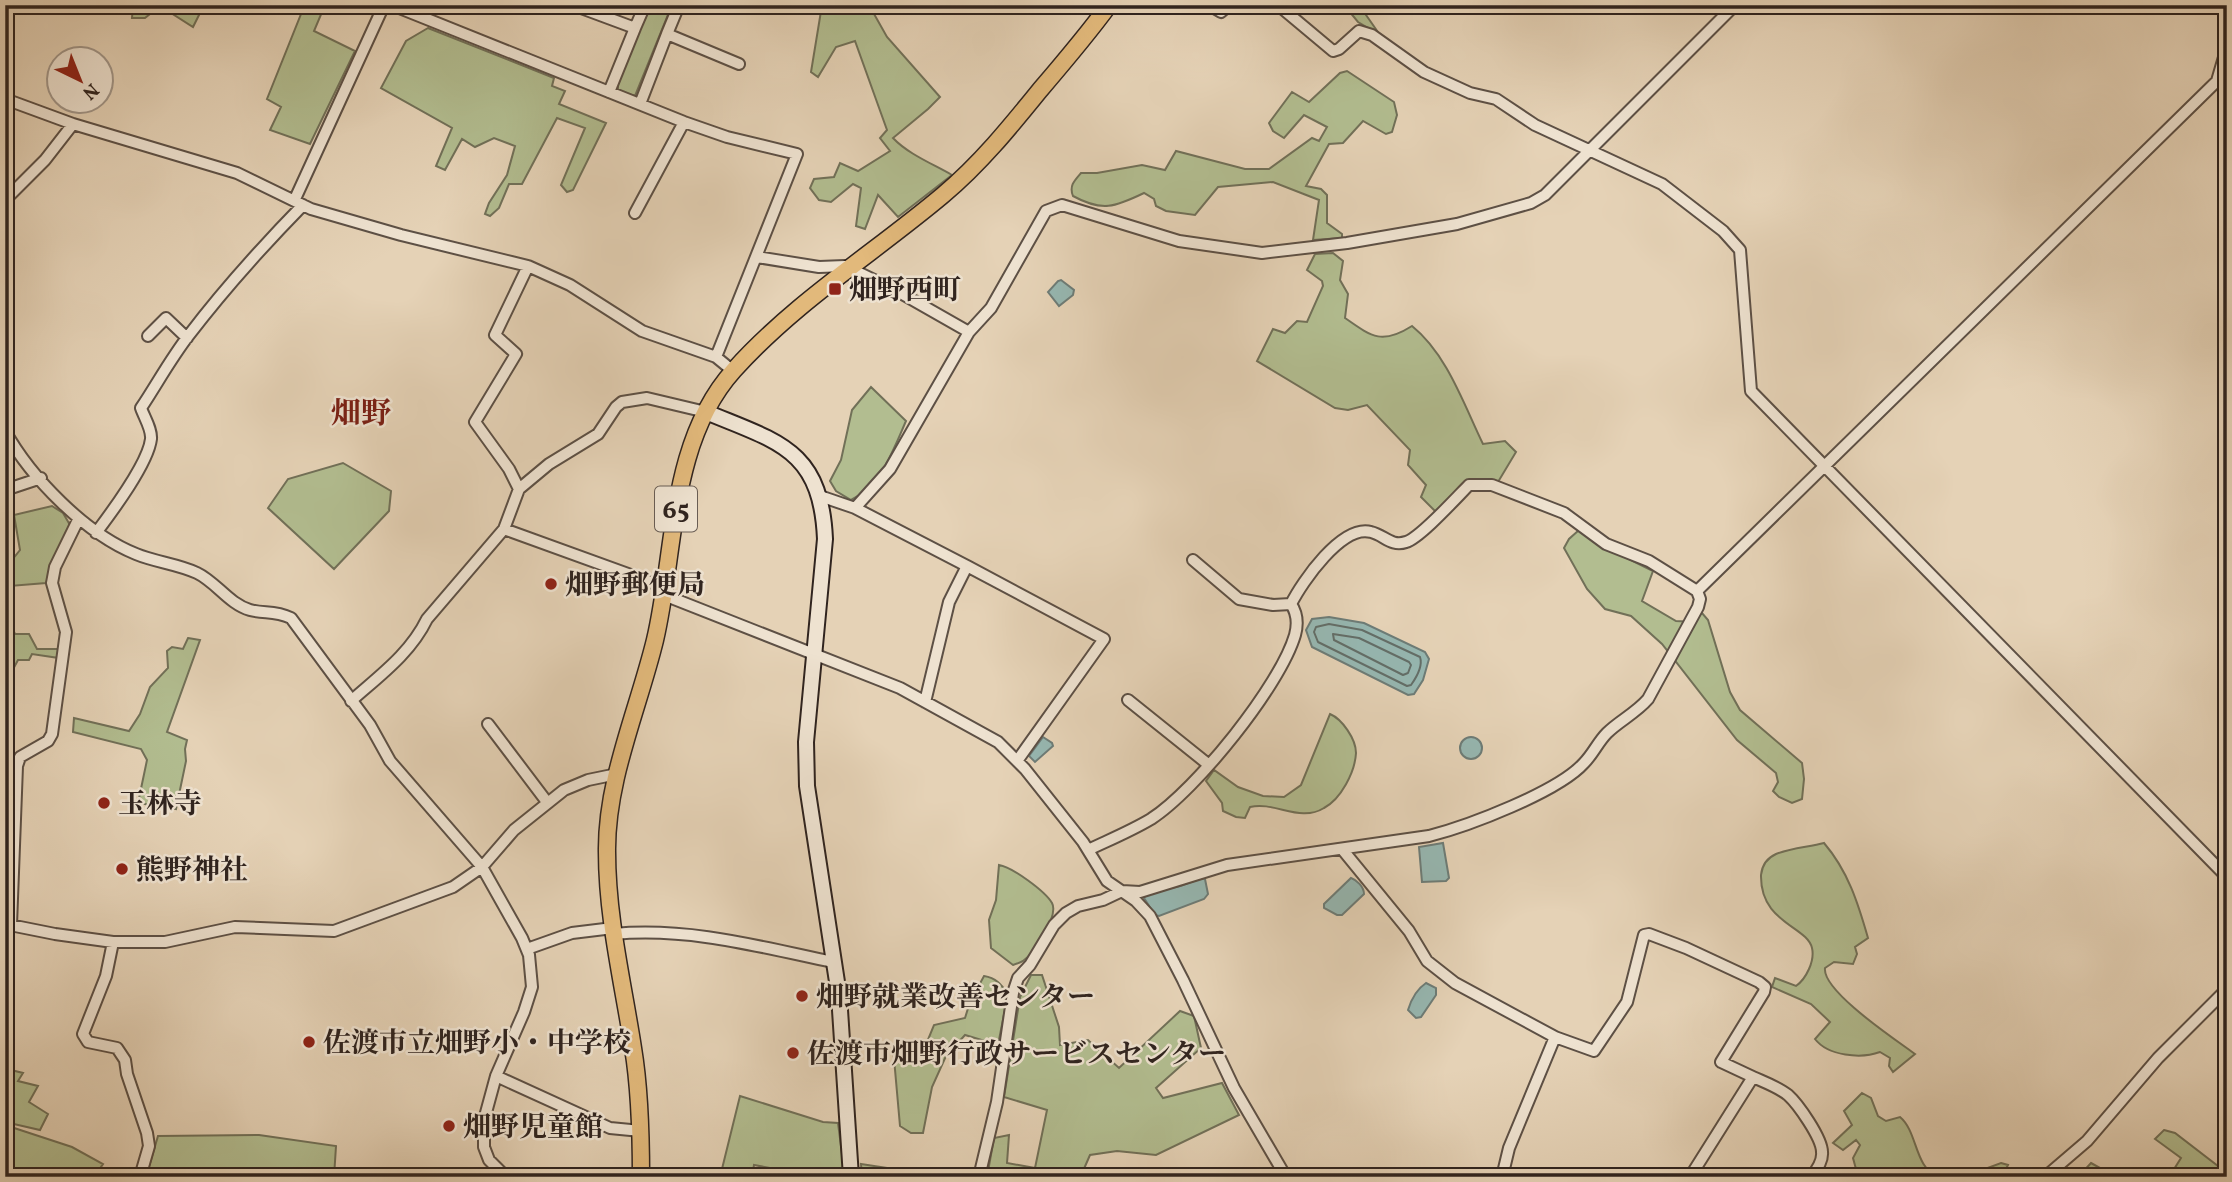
<svg xmlns="http://www.w3.org/2000/svg" width="2232" height="1182" viewBox="0 0 2232 1182" font-family="Vollkorn,'Noto Serif JP',serif">
	<style>
		.green { fill: #b2bd90; stroke: #717058; stroke-width: 2 }
		.water { fill: #96b7b1; stroke: #6d7c77; stroke-width: 2 }
		.lines { fill: none; stroke-linecap: round; stroke-linejoin: round }
		.shore { stroke: #636e68; stroke-width: 2 }
		.street-casing { stroke: #5d5045; stroke-width: 14 }
		.secondary-casing { stroke: #30241f; stroke-width: 18 }
		.primary-casing { stroke: #30241f; stroke-width: 19 }
		.street { stroke: #eee2d0; stroke-width: 10 }
		.secondary { stroke: #eee2d0; stroke-width: 14 }
		.primary { stroke: #e2b97b; stroke-width: 16 }
		.poi-dot { fill: #8f2418; stroke: #eee2d0; stroke-width: 2.5 }
		.labels { text-anchor: middle; stroke-width: 5; stroke-linejoin: round; paint-order: stroke }
		.shield { fill: #eee2d0; stroke: #695d54; stroke-width: 2 }
		.shield-label { font-size: 26px; font-weight: bold; fill: #30241f }
		.poi-label { font-size: 28px; font-weight: bold; fill: #30241f; stroke: #eee2d0; text-anchor: start }
		.neighbourhood-label { font-size: 30px; font-weight: bold; fill: #7a1f14; stroke: #eee2d0 }
	</style>
	<rect width="100%" height="100%" fill="#e5d2b6"/>
	<filter id="stains"><feTurbulence type="fractalNoise" baseFrequency=".00286" numOctaves="4"/><feColorMatrix values="0 0 0 0 .2 0 0 0 0 .09 0 0 0 0 .02 0 0 0 .5 -.17"/></filter>
	<radialGradient id="worn" r=".72"><stop offset=".6" stop-color="#630" stop-opacity="0"/><stop offset="1" stop-color="#630" stop-opacity=".3"/></radialGradient>
	<!-- green -->
	<path class="green" d="M133 5H204L193 27 160 6 145 18H132Z
		M291 5H325L314 31 355 51 310 144 270 130 281 107 267 99 301 14Z
		M651 5H672L635 96 618 91V79Z
		M822 5H869L887 37 940 97 928 109 893 138C908 154 933 164 952 175L898 217 878 195 865 229 856 226 861 188 853 184 831 202 819 200 810 188 814 179 834 177 840 163 858 171 890 151 880 138 887 130 855 41 836 47 818 77 811 72Z
		M1344 5H1359L1380 35 1358 22Z
		M428 28 554 78 552 86 565 91 559 104 606 123 573 190 567 192 561 185 585 128 557 118 522 184H509L499 208 490 216 485 214 489 203 507 175 515 146 494 138 475 147 462 139 445 170 436 166 452 128 381 88 406 41Z
		M1347 71 1394 102 1397 115 1392 132 1386 134 1363 121 1343 143 1329 144 1306 186 1321 189 1327 195V223L1342 234V238L1313 240 1319 200 1273 182 1218 187 1195 215 1166 211 1156 206 1154 199 1144 193C1115 207 1102 212 1073 196 1069 186 1074 181 1081 173H1097L1142 165 1165 170 1176 151 1245 169H1269L1312 138 1319 141 1327 127 1304 115 1284 138 1273 131 1269 123 1292 92 1309 102 1340 73Z
		M1333 253 1343 261 1340 280 1348 294 1345 318C1372 337 1382 345 1412 326 1447 354 1464 405 1483 444L1505 441 1516 452 1498 482 1471 479 1436 512 1421 497 1426 485 1408 465 1410 450 1367 405 1348 410 1335 408 1257 361 1273 329 1285 333 1297 321 1307 322 1323 286 1322 281 1307 270 1315 254Z
		M871 387 906 421C894 448 881 486 851 500L836 491 830 481 841 460 852 410Z
		M343 463 391 491 389 511 334 569 268 508 288 479Z
		M52 506 63 513 70 525 46 583 10 586 12 560 20 550 14 515Z
		M1579 530 1598 544 1653 571 1642 601 1676 621 1695 622 1698 615 1702 613 1708 620 1730 692 1740 710 1802 763 1804 779 1802 799 1792 803 1779 797 1773 791 1778 782 1776 773 1737 740 1662 644 1631 616 1605 609 1587 589 1564 548 1569 539Z
		M9 621 15 634H29L37 649H60L59 658 32 654 29 660H18L11 673 5 674V623Z
		M188 638 200 640 167 732 187 740 185 749 186 761 176 809 138 803 147 760 141 749 73 732 74 718 129 731 140 714 150 687 168 668 167 651 172 647 183 649Z
		M1330 714C1342 719 1356 739 1356 753 1355 772 1341 799 1324 808 1300 823 1275 801 1250 807L1245 818 1236 817 1223 811 1222 803 1206 781 1214 770 1238 787 1263 796 1284 797 1301 785Z
		M1824 843C1848 871 1858 903 1868 938L1855 947 1857 954 1853 964 1834 962 1825 968C1822 991 1896 1040 1915 1054L1893 1072 1889 1066 1890 1058 1880 1052C1861 1059 1828 1056 1815 1039L1830 1022 1811 1004 1772 987 1775 978 1796 986C1806 979 1815 961 1812 948 1807 926 1760 923 1761 875 1762 866 1767 858 1776 854 1791 848 1809 847 1824 843Z
		M999 865C1012 867 1045 891 1052 903 1059 916 1034 953 1023 961 1021 962 1016 964 1013 965L991 948 989 920 996 900Z
		M1031 975H1042L1059 1027 1060 1045 1088 1040 1119 1068 1180 1011 1194 1016 1201 1048 1156 1088 1163 1098 1222 1083 1239 1115 1156 1155 1117 1151 1090 1155 1083 1171 1084 1177H987L994 1138 1009 1135 1007 1163 1035 1168 1047 1110 1004 1097 1020 997Z
		M984 976C996 978 1001 984 1008 994L998 1045 965 1035 946 1056 932 1087 923 1133H911L900 1126 893 1047 905 1045 925 1047 934 1025 965 1018 970 1002Z
		M11 1070 23 1073 18 1081 38 1086 29 1102 48 1114 40 1130 5 1122V1078Z
		M1862 1093 1871 1098 1878 1116 1886 1121 1900 1117C1918 1132 1914 1167 1938 1177H1864L1856 1169 1853 1158 1860 1145 1856 1140 1843 1150 1833 1143 1852 1125 1844 1111Z
		M740 1096 823 1122 838 1123 845 1177H818L754 1165 752 1177H720Z
		M5 1125 72 1147 103 1164 94 1177H5Z
		M2164 1130 2175 1133 2227 1173V1177H2176L2171 1174 2181 1158 2155 1139Z
		M259 1135 336 1146 334 1177H146L158 1136Z
		M2001 1163 2008 1165 2002 1177H1955L1974 1173Z
		M2091 1163 2102 1169 2109 1177H2078Z
		M861 1164 946 1177H862Z"/>
	<!-- water -->
	<path class="water" d="M1061 280 1074 290 1073 295 1059 306 1048 292 1058 281Z
		M1329 617 1364 623 1425 652 1429 659 1423 680 1414 694 1408 695 1312 647 1306 630 1312 619Z
		M1460 748a11 11 0 1 1 22 0a11 11 0 1 1-22 0Z
		M1043 737 1052 743 1053 746 1035 762 1029 756Z
		M1443 843 1449 878 1446 881 1422 882 1419 847Z
		M1202 878 1205 879 1208 894 1204 899 1159 916 1155 915 1144 898 1146 894 1180 886Z
		M1351 878C1357 880 1364 887 1364 894L1342 915H1337L1324 908V904Z
		M1426 983 1436 988V995L1421 1017 1416 1018 1408 1010C1411 1000 1417 989 1426 983Z"/>
	<g class="lines">
		<!-- shore -->
		<path class="shore" d="M1329 624 1362 630 1420 657C1423 666 1416 678 1411 685L1407 686 1318 642 1314 632 1316 627Z
			M1333 634 1359 638 1409 662 1411 665 1408 673 1403 675 1334 640Z"/>
		<defs>
			<path id="street" d="M392 5 684 122 727 137 797 154 716 357
				M573 5 635 28 609 92
				M1209 5 1221 12 1229 5
				M1278 5 1333 51 1339 49 1359 31 1372 35 1424 72 1470 93 1496 99 1535 125 1662 184 1723 231 1740 250 1751 391 2227 877
				M635 28 645 5
				M667 34 679 5
				M5 99 73 124 237 173 311 209 401 235 528 266 570 285 642 331 716 357 733 371
				M640 104 667 34 739 64
				M295 199 384 5
				M5 200 45 160 73 124
				M635 213 684 122
				M757 257 819 267 845 266 897 291 969 332
				M148 336 166 318 187 338
				M5 431C31 478 86 534 136 554 155 562 178 564 197 573 216 582 229 604 250 610 265 614 274 610 291 618L370 725 390 761 482 867 522 938 529 955 532 987 524 1012 496 1076 484 1120V1147L489 1160 506 1177
				M519 489 509 469 475 422 516 354 495 335 528 266
				M5 490 41 478
				M820 496 855 508 890 469 969 332 991 308 1046 211 1062 205 1179 241 1262 253 1347 243 1457 224 1531 203 1545 195 1735 5
				M855 508 967 566
				M504 529 664 587
				M96 533C111 513 148 464 151 439 152 429 144 417 141 408 157 384 171 358 189 335 224 289 263 246 303 205
				M1193 560 1239 599 1273 605 1291 604
				M1697 591 2217 81 2227 47
				M664 595 900 688 998 742 1025 769 1083 842 1107 881 1136 901 1150 916 1183 980 1234 1088 1286 1177
				M1128 700 1209 765
				M351 701C379 676 410 654 427 619L504 529 519 489 549 464 598 434 616 407 622 402 647 398 706 412
				M925 702 949 602 967 566 1104 639 1017 761
				M488 724 547 802
				M1342 849 1409 931 1427 961 1455 983 1555 1037 1509 1148 1502 1177
				M5 924 55 934 113 942H165L235 927 334 931 453 887 482 867 514 830 564 790 588 780 617 774
				M11 925 17 766 20 757 48 741 52 734 66 632 52 583 55 567 78 520
				M614 934C689 927 761 947 833 962
				M113 942 106 976 83 1034 88 1042 117 1048 125 1060 127 1074 147 1133 149 1146 140 1177
				M527 949 572 933 613 928
				M1555 1037 1594 1051 1627 1002 1644 935 1649 934 1686 948 1759 982 1765 987 1764 992 1721 1062 1753 1077 1690 1177
				M496 1076 610 1128 641 1131
				M1753 1077C1764 1082 1778 1087 1788 1095 1798 1104 1822 1138 1822 1152 1823 1161 1816 1171 1811 1177
				M979 1177 997 1102 1013 993 1018 978 1030 965 1054 925 1066 913 1078 906 1103 900 1122 891 1140 892 1227 865 1429 836C1468 826 1558 792 1584 763 1593 754 1598 742 1607 733 1619 721 1636 713 1648 699L1698 607 1700 599 1697 591 1649 561 1606 544 1564 513 1492 485H1469C1457 497 1420 538 1406 542 1391 547 1384 535 1371 532 1342 524 1302 582 1291 604 1297 613 1298 624 1295 635 1280 686 1196 790 1151 819 1131 831 1109 840 1088 850
				M2045 1177 2087 1141 2158 1058 2227 989"/>
			<path id="secondary" d="M706 412C778 442 821 449 825 539L806 742 807 786 839 995 851 1177"/>
			<path id="primary" d="M641 1177C641 1134 640 1090 633 1048 623 983 607 918 607 852 606 780 638 710 655 640 676 551 669 442 734 370 795 302 874 253 943 195 980 164 1010 127 1040 90 1064 62 1087 35 1109 5"/>
		</defs>
		<!-- street casing -->
		<use href="#street" class="street-casing"/>
		<!-- secondary casing -->
		<use href="#secondary" class="secondary-casing"/>
		<!-- primary casing -->
		<use href="#primary" class="primary-casing"/>
		<!-- street -->
		<use href="#street" class="street"/>
		<!-- secondary -->
		<use href="#secondary" class="secondary"/>
		<!-- primary -->
		<use href="#primary" class="primary"/>
	</g>
	<!-- markers -->
	<g class="poi-dot">
		<rect x="828" y="282" width="14" height="14" rx="3.5"/>
		<circle cx="551" cy="584" r="7"/>
		<circle cx="104" cy="803" r="7"/>
		<circle cx="122" cy="869" r="7"/>
		<circle cx="802" cy="996" r="7"/>
		<circle cx="309" cy="1042" r="7"/>
		<circle cx="793" cy="1053" r="7"/>
		<circle cx="449" cy="1126" r="7"/>
	</g>
	<g class="labels">
		<!-- shield labels -->
		<rect class="shield" x="655" y="486.5" width="42" height="45" rx="5"/>
		<g class="shield-label">
			<text x="676" y="518">65</text>
		</g>
		<!-- poi labels -->
		<g class="poi-label">
			<text x="849" y="299">畑野西町</text>
			<text x="565" y="594">畑野郵便局</text>
			<text x="118" y="813">玉林寺</text>
			<text x="136" y="879">熊野神社</text>
			<text x="816" y="1006">畑野就業改善センター</text>
			<text x="323" y="1052">佐渡市立畑野小・中学校</text>
			<text x="807" y="1063">佐渡市畑野行政サービスセンター</text>
			<text x="463" y="1136">畑野児童館</text>
		</g>
		<!-- neighbourhood labels -->
		<g class="neighbourhood-label">
			<text x="361" y="423">畑野</text>
		</g>
	</g>
	<!-- margin -->
	<rect width="2232" height="1182" fill="none" stroke="#e5d2b6" stroke-width="28"/>
	<rect x="7" y="7" width="2218" height="1168" fill="none" stroke="#30241f" stroke-width="3.5"/>
	<rect x="14" y="14" width="2204" height="1154" fill="none" stroke="#30241f" stroke-width="2"/>
	<!-- north arrow -->
	<g transform="translate(80 80) rotate(137)"><circle r="33" fill="#eee2d0" stroke="#a29689" stroke-width="2"/>
	<path d="M0-5L12 26L0 18L-12 26Z" fill="#8f2418"/>
	<text y="-10" font-size="19" font-weight="bold" text-anchor="middle" fill="#30241f">N</text>
	</g>
	<rect width="100%" height="100%" filter="url(#stains)"/>
	<rect width="100%" height="100%" fill="url(#worn)"/>
</svg>
